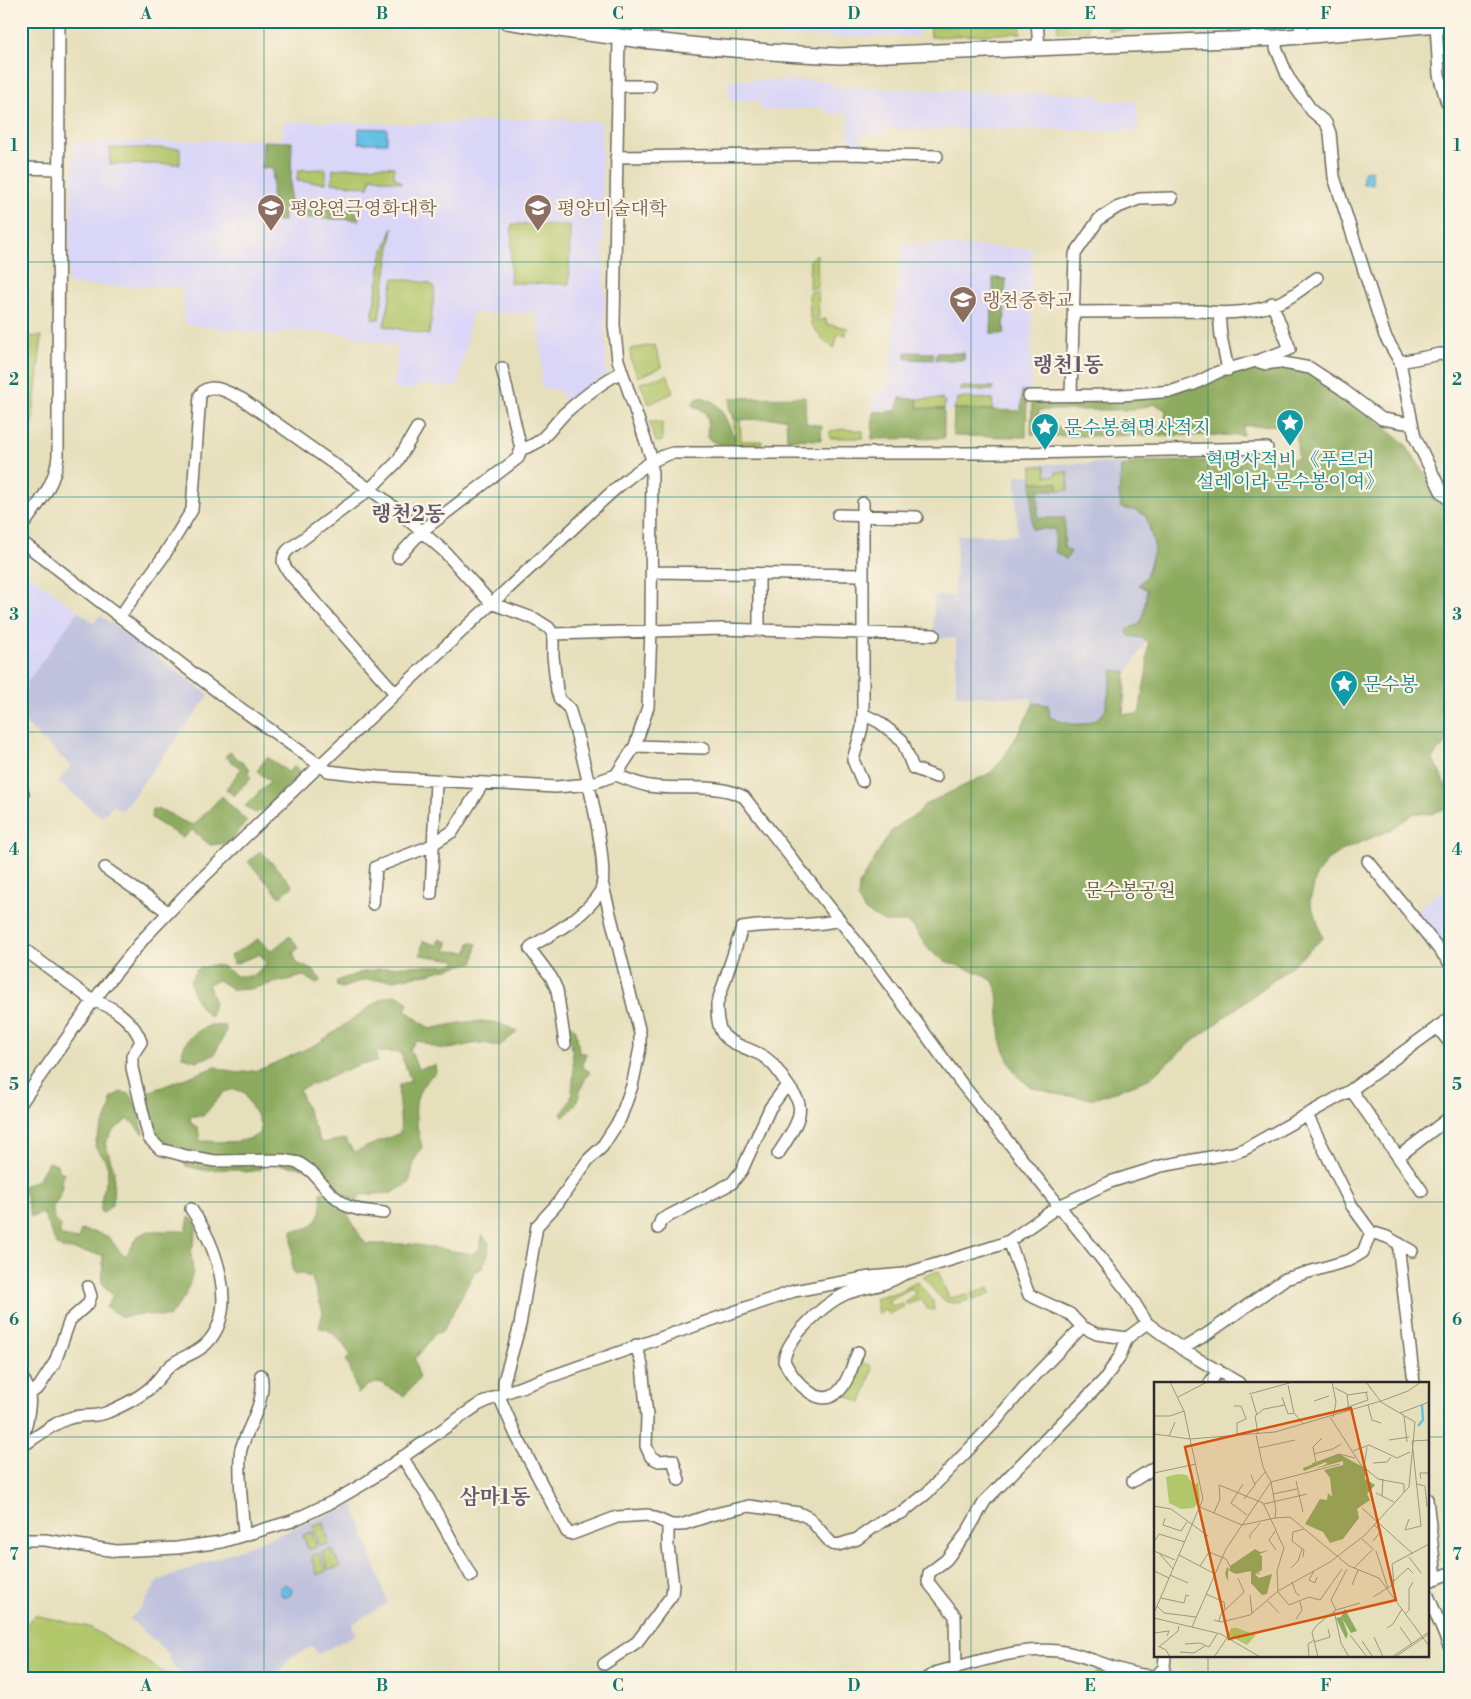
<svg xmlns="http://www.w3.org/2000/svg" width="1471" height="1699" viewBox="0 0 1471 1699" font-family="'Libre Bodoni','Noto Serif KR',serif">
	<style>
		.built { fill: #dad6f7 }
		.industrial { fill: #c0c2dd }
		.green { fill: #b2c66a; stroke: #6e784a }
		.forest { fill: #8dab5e; stroke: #5c6b44; fill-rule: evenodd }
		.water { fill: #65c1e3; stroke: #487687 }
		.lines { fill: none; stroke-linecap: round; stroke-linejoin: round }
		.minor-casing { stroke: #6c6a5d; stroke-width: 14 }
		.major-casing { stroke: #6c6a5d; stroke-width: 18 }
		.minor { stroke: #fff; stroke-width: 11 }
		.major { stroke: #fff; stroke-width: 15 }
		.grid { fill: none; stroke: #0f766e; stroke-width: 1; stroke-opacity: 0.55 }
		.labels { text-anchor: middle; stroke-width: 4.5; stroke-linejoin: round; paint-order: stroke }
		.education-label { font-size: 19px; fill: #785e54; stroke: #fcf5e5; text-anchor: start }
		.culture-label { font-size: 19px; fill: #0d838f; stroke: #fcf5e5; text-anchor: start }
		.park-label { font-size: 19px; fill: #545a3e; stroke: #fcf5e5 }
		.quarter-label { font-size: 21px; font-weight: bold; fill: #5f5a6c; stroke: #fcf5e5 }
		.inset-river { fill: none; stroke: #65c1e3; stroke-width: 2.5 }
		.inset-road { fill: none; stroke: #9b9781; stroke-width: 1 }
		.view { fill: #d5540f; fill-opacity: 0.15; stroke: #d5540f; stroke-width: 2.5 }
		.inset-edge { fill: none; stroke: #2b2b2b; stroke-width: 2.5 }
		.neatline { fill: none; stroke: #0f766e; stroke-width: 2 }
		.grid-label { font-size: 16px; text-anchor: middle; font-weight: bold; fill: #0f766e }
	</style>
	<rect width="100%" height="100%" fill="#fcf5e5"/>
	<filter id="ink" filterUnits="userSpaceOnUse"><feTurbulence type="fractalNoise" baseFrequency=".02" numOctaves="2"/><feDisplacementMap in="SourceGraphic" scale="10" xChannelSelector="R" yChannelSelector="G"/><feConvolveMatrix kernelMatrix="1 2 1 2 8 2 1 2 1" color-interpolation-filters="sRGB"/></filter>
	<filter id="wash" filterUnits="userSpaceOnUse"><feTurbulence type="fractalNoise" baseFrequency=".0096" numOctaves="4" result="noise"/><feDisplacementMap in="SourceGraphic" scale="20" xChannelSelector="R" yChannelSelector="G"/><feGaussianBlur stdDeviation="1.12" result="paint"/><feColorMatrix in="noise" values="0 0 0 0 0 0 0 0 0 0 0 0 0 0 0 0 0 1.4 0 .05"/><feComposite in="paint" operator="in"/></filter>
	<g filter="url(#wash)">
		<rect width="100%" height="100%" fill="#e6dfbb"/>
		<!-- built -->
		<path class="built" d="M781 21H919V36L780 37Z
			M729 80 831 81V87L1100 95 1099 101H1136L1138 131 941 128 939 131 884 128V134H863V146H849V114L827 113 826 108 760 110V100L729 101Z
			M538 119 601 122 606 375 566 404 558 389 541 388 542 355 536 313H472L458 387 417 385 415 390 393 389 398 347 392 345 337 333 282 331 281 336 185 324 181 287 68 285 74 143 282 139 283 121 422 124Z
			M903 243 1032 249 1031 390H1021V409L872 410 874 394 885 387 895 345 891 337Z
			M21 568 78 611 21 691Z
			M1450 885V957L1414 912Z"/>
		<!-- industrial -->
		<path class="industrial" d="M1157 463 1172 594 1095 732 1030 729 1032 698 956 695V638H933L934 596H954L957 535H1017L1016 475 1037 476 1038 464Z
			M78 611 94 623 100 615 209 695 122 811 113 805 102 817 58 782 71 766 21 720V691Z
			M354 1505 388 1603 352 1624 356 1634 318 1654 312 1646 291 1657 274 1678H186L174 1667 167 1652 130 1619 144 1604 158 1581Z"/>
		<!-- green -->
		<path class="green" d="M1088 21V31L1058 32 1057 23Z
			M1108 21H1147V28L1108 30Z
			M1020 24 1021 33 931 37 930 27Z
			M110 148H180V164H110Z
			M377 166 394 167V176L402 183 371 177 369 187 332 183 333 169Z
			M326 169V183L297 181 298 170Z
			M512 224 570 225 569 284 510 283Z
			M393 227 379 319H372L382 256Z
			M817 254 818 287 809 289 810 259Z
			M394 278 429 283 435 288 429 335 384 326Z
			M818 290 819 317 810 319 809 292Z
			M823 319H826V324L847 328 846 335 838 334 834 348 823 340 811 324V321Z
			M42 336 25 487 21 492V337Z
			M655 345 662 367 638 377 631 360 630 349Z
			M668 375 673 393 649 404 640 383Z
			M960 387H993V390H960Z
			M958 398 993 399 992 410 954 409Z
			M917 399H942L945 402 944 409 917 408Z
			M733 416 736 419 740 418 741 441H762V444L733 445 735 439Z
			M649 422H662V441L656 442Z
			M844 429 863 431V438H830V431Z
			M1032 466H1045L1046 476H1056V472H1068V490H1058L1057 483 1032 482Z
			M938 1271 949 1298 968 1295 969 1300C942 1309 940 1296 923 1277Z
			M916 1281 933 1301 934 1310 927 1309 921 1298 907 1305 905 1301 915 1294 914 1290 911 1288 888 1301 891 1306 902 1303 904 1307 888 1314 886 1310 878 1313 875 1298 902 1291Z
			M989 1288 991 1293 973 1299 971 1294Z
			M857 1362 870 1365 872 1371 862 1403 841 1393Z
			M324 1523 329 1543 320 1546 313 1527Z
			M312 1532 317 1547 308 1550 303 1535Z
			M332 1549 340 1567 328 1570 322 1552Z
			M319 1553 326 1571 317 1575 311 1556Z
			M34 1615 89 1627 173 1678H21V1632Z"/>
		<!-- forest -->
		<path class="forest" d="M263 141 292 142 290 207H284V221H271L273 169 262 168Z
			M306 208 355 210 360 220 306 218Z
			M993 278 1006 279 1005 303H993Z
			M992 307 1005 308 1004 334H991Z
			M906 352 933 353V360L906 359Z
			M936 353H964V360H936Z
			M1279 358 1292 360 1365 411 1405 444 1435 489 1450 506V740L1436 753 1433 759 1450 794V806L1432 814 1415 813 1390 830 1343 850 1327 861 1316 876 1310 902 1323 938 1282 974 1193 1041 1149 1079 1094 1099 1056 1094 1031 1087 1017 1076 1008 1060 1001 1040 997 991 993 981 982 974 945 961 929 950 912 925 905 922H884L864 910 858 899 859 885 890 833 901 823 919 813 924 805 990 773C1010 754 1021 727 1034 703L1048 705 1050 717C1069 726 1090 729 1105 711L1113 670 1126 672 1123 714H1139L1147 668 1148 642 1142 638 1129 636 1127 629 1138 625 1143 618 1147 590 1139 585 1146 577 1155 548 1146 516 1137 511 1121 508 1119 494 1121 467 1137 462 1298 459 1296 425 1243 426V435L1044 436 1046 428 1164 427 1166 410 1155 404 1132 410H1039L1038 435 1031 434 1032 400 1108 401 1146 398Z
			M1022 391H1027L1026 437 956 436 953 434 954 409 1021 411Z
			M699 397C722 400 725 419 735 439L733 445 717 444 707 438 708 420 705 412 693 406V402Z
			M805 397 806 423 822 426 821 440 787 439 786 418 736 420 729 409 731 398Z
			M900 398 917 399 918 408 944 409V438L872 439 873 412 896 411Z
			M1032 482 1058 483V490H1038V518H1065L1064 547 1071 552 1066 559 1055 552V529H1032Z
			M230 752 250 769 247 774 251 777 234 796 226 789 241 769 225 756Z
			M267 757 288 772 295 766 301 772 266 809 255 813 245 806 270 781 257 771Z
			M222 796 247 821 229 843 210 845 192 830 183 838 151 818 152 809C169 809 178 822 194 825Z
			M261 851 293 886 280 897 248 862Z
			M290 936 299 948 293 953 297 963 314 971 321 980 316 984 304 976 249 989 234 990 218 980 208 984 214 1001 211 1017C197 1008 194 996 190 981L196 970 212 965 222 966 237 976H254L266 963 260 954 234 964 230 956 258 939 271 951Z
			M439 939 448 942 446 951 468 952 470 942 477 944 474 962 427 974 393 980H364L342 988 336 986 337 981C358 972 383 967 406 966 425 964 437 968 457 963L456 960 420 955 423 941 437 945Z
			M395 995 404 998 408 1004 405 1010 430 1029C459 1023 491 1014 517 1032L498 1047C474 1036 457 1053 438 1048 429 1046 428 1042 416 1041L410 1049 418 1069 435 1065 436 1072C409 1093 414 1116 422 1147L415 1159 409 1183 392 1193 360 1195 356 1205 339 1196 314 1169 204 1156 172 1147 153 1134 144 1096 146 1093 215 1067 237 1073 259 1070 317 1044 383 998ZM376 1052H400C404 1062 407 1071 411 1081L399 1085C397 1102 402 1117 400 1133L354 1152 345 1139 321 1143 299 1090 360 1064 377 1062ZM235 1089 245 1093C249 1107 262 1118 261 1132 244 1146 221 1141 200 1141L198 1128 190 1122 191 1116H203L224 1092Z
			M570 1024 576 1030 579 1053H586L582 1066 590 1072C575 1091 584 1102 563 1117L561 1114C565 1109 570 1103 571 1097 575 1082 574 1043 567 1030Z
			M211 1025 225 1026 226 1032 214 1055 197 1061 182 1057C183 1039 196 1031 211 1025Z
			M120 1092 130 1094 138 1109 144 1134C137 1130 135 1123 128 1119L113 1131 105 1143 114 1170 113 1204 104 1213 101 1212C99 1181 121 1174 95 1147 97 1129 111 1118 111 1099Z
			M178 1158 210 1165 264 1166 260 1170 246 1172 233 1169 203 1170 186 1166Z
			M48 1162 57 1164 58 1170 64 1173 60 1196 53 1207 54 1219 61 1226 60 1235 78 1240 81 1230C90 1232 102 1232 109 1238 116 1244 118 1253 126 1256L138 1236 149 1231H186L189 1217 196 1222V1234L191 1252 193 1272 186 1295 169 1317 142 1314 122 1317 106 1307 113 1296 102 1283 103 1255 61 1248 56 1244 43 1213 31 1217 23 1186 38 1180Z
			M321 1192C347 1200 351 1226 366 1244H411L471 1254 479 1250 482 1235 489 1243 488 1255 482 1268 475 1271 443 1331 435 1334 415 1359 419 1379 404 1396 379 1382 367 1386 358 1394C353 1383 353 1370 346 1361L350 1354C342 1343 334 1329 319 1328L323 1312 312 1278 303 1274 296 1275 292 1269V1230C317 1231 323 1215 321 1192Z
			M1096 1672H1111L1131 1678H1099Z"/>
		<!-- water -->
		<path class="water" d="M359 128 387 129V143H359Z
			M1372 170 1373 184H1363V171Z
			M280 1591a6 6 0 1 1 12 0a6 6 0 1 1-12 0Z"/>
	</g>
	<g filter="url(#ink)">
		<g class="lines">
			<defs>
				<path id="minor" d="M1037 21 1039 48
					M1436 24 1439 75 1447 103
					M1298 37 1303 21
					M1277 38 1276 48 1288 77 1312 111 1326 123 1330 133 1334 177 1385 336 1400 362 1415 437 1442 493 1450 501
					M638 39 639 21
					M618 86H650
					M616 157 846 154 937 156
					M21 168 59 169
					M1074 312 1201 311C1228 315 1260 312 1285 300 1296 294 1307 285 1317 278
					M1219 314 1221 336 1228 370
					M1260 360 1290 349 1272 303
					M1400 362 1440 354 1450 355
					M1071 395 1075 254 1099 219 1116 208 1139 199 1172 198
					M1029 396 1122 395 1173 391 1194 384 1218 372 1256 361 1266 364 1278 362 1310 368 1342 389 1382 419 1412 424
					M521 449C544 444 550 428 565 413 582 398 603 381 622 372
					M838 515 917 517
					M21 528C37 506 56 484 58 456L59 21
					M21 541 223 696 328 771 379 777 556 787 590 784 616 775 635 746 648 707 651 630 652 460 618 360 614 325 619 37
					M398 557 422 531 518 458 521 449 502 368
					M652 572 863 575
					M120 616 163 557 192 510 200 395C210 380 229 393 242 399L385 500 444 551 491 603 535 619 549 628 553 634V656L557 691 560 700 569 708C578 737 613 870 600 892 584 917 557 931 532 946L530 949 551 977 557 990 565 1044
					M759 631V574
					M553 634 721 629 934 635
					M395 693 291 575C284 566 279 560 288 550L369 490 397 462 417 428
					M863 714 879 722 902 740 913 768 936 777
					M635 746 704 748
					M616 775C626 779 638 784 649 786 680 791 716 782 744 797L876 967 962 1084 1127 1291 1147 1323 1186 1352 1239 1383
					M862 781 853 760 862 728 863 714V503
					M21 791 23 793
					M1368 861 1450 963
					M105 868 168 912
					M431 894 436 781
					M373 904 376 867 428 847 453 831 483 783
					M21 947 93 1001C112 1005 135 1022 141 1042L132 1056V1068L149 1138 160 1149 186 1156 215 1161 282 1160 299 1163 312 1172 330 1193 347 1206 360 1210 384 1213
					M1437 1027 1450 1043
					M1351 1090 1422 1191
					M21 1103 93 1001 145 937 189 891C309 775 429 660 552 548 582 522 636 461 673 453H1024L1267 448
					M1307 1115 1352 1206 1371 1232 1387 1237 1412 1251
					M778 1154C786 1141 805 1117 798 1101 794 1093 788 1086 783 1078 776 1068 770 1059 759 1054 730 1040 716 1043 717 1004L742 928C774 922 808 928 840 920
					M1398 1157 1450 1117
					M658 1228 661 1220 732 1183 742 1170 770 1108 787 1085
					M1009 1241 1029 1295 1070 1314 1082 1327 1097 1334 1127 1338 1147 1323
					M1400 1244 1399 1252 1414 1383
					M636 1345 642 1365 647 1417 646 1446 651 1457 659 1461 673 1460 679 1480
					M1182 1349 1207 1334 1285 1279 1350 1260 1363 1252 1371 1232
					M858 1352C853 1364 848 1382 839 1391 819 1412 793 1379 784 1361 786 1338 827 1301 848 1293 869 1286 882 1287 902 1275
					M21 1377C38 1393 25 1426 21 1446
					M1210 1383 1218 1370
					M504 1393V1381L520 1325 537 1226 557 1204 588 1160 602 1147 620 1119 632 1086 640 1048V1033L603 886
					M30 1394 39 1387 55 1362 70 1320 88 1304 91 1296 88 1287
					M499 1396 516 1435 567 1532 572 1534 617 1517 648 1515 671 1525H681L711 1515 749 1506 799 1513 809 1518 832 1544 838 1545 857 1539 884 1520 903 1512 927 1493 994 1423 1025 1386 1082 1327
					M21 1447C34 1439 56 1421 70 1418 83 1414 95 1418 108 1412 122 1406 139 1398 151 1387 158 1380 163 1372 171 1365 182 1356 197 1354 207 1343 240 1308 215 1243 191 1209
					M402 1457 429 1499 471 1576
					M1133 1481 1155 1467
					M1427 1499 1436 1578
					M244 1535C243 1516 237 1465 241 1449 248 1426 267 1400 261 1375
					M21 1540H45L116 1551 177 1548 221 1542 292 1521 334 1501 365 1483 478 1405 504 1393 794 1291 870 1277 904 1274 996 1246 1009 1241 1059 1206 1110 1182 1161 1166 1233 1153 1245 1149 1351 1090 1450 1018
					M1427 1582 1450 1573
					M1427 1593 1450 1648
					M604 1664 637 1642 672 1595 673 1585 668 1546V1524
					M956 1668 955 1616 928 1582 929 1573 946 1560 966 1534 985 1501 1104 1380 1120 1356 1127 1338
					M927 1678 938 1672C979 1662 1028 1643 1070 1653 1099 1660 1126 1676 1156 1676L1164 1668 1165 1656"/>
				<path id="major" d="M507 21C617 39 728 51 840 56L1277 38 1450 23"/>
			</defs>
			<!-- minor casing -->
			<use href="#minor" class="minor-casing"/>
			<!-- major casing -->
			<use href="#major" class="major-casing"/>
			<!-- minor -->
			<use href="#minor" class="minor"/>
			<!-- major -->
			<use href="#major" class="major"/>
		</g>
	</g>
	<!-- grid -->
	<path class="grid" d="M264 21V1678M499 21V1678M736 21V1678M971 21V1678M1208 21V1383M21 262H1450M21 497H1450M21 732H1450M21 967H1450M21 1202H1450M21 1437H1155M1427 1437H1450M1208 1655V1678"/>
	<!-- icons -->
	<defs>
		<symbol id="university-pin" viewBox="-11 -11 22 30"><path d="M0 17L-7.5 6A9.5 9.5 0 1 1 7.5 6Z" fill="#8d6e63" stroke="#fcf5e5"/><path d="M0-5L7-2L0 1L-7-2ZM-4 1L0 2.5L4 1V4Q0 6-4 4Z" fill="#fff"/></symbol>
		<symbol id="school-pin" viewBox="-11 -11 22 30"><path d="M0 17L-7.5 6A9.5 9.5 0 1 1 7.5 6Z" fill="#8d6e63" stroke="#fcf5e5"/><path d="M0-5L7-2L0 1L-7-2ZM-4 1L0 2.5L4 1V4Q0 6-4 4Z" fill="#fff"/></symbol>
		<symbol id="sight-pin" viewBox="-11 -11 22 30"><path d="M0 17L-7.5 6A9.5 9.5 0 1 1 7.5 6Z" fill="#0f9aa8" stroke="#fcf5e5"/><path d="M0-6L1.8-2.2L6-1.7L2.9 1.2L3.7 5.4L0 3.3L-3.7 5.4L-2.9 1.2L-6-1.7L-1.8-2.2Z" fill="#fff"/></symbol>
	</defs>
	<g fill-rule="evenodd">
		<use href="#university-pin" x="255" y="192" width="32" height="43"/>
		<use href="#university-pin" x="522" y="192" width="32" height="43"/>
		<use href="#school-pin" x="947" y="284" width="32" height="43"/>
		<use href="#sight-pin" x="1274" y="407" width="32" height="43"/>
		<use href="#sight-pin" x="1029" y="411" width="32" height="43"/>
		<use href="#sight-pin" x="1328" y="668" width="32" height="43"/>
	</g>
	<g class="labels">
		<!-- education labels -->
		<g class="education-label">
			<text x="290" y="215">평양연극영화대학</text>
			<text x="557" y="215">평양미술대학</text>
			<text x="982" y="307">랭천중학교</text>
		</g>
		<!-- culture labels -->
		<g class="culture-label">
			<text x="1064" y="434">문수봉혁명사적지</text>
			<text x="1290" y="466" text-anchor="middle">혁명사적비 《푸르러<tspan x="1290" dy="22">설레이라 문수봉이여》</tspan></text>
			<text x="1363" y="691">문수봉</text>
		</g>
		<!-- park labels -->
		<g class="park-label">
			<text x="1130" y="897">문수봉공원</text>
		</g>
		<!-- quarter labels -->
		<g class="quarter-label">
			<text x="1068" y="372">랭천1동</text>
			<text x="408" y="521">랭천2동</text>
			<text x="495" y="1504">삼마1동</text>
		</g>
	</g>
	<!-- overview -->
	<g transform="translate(1154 1382)">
		<rect width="275" height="275" fill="#e6dfbb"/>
		<path d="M24 92 33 93 39 103 44 101 46 119 39 126 27 127 15 121 12 95ZM77 246H83L102 253 93 263 74 253Z" fill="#b2c66a"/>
		<path d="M185 72 211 86V97L221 103 213 112 216 118 203 127 205 136 201 141 189 157 176 161 169 150 151 142 166 117 173 118 174 111 178 115 176 96 170 88 189 83V79L160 87 173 82 172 80 150 89 149 86ZM101 167 106 170 116 168 105 172 108 174V188L101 192 105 196 118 192 113 212 108 213 97 201V189L82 192 74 188V199L71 192 73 185 76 188V184ZM191 227 203 249 197 251 188 236 194 252 192 257 182 236 187 235Z" fill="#8dab5e"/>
		<path class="inset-river" d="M264 44 269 38 268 23"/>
		<path class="inset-road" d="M178 0 182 20 179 35M134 3 140 31 149 42M181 6 193 12 195 29M95 12 139 0M97 13 103 33M193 13 214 10M24 15 53 0M128 15 134 32 140 31M160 19 175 14M227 19 254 9 267 0M214 23 218 38 227 41M80 24H87L92 37 83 41V54M194 25 214 18 212 11M0 31 1 34H16L30 29M180 31 194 25M246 31 275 20M250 34 253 60M176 35 207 83 224 97 250 102V110M148 37 163 34M0 52 36 57 121 50 227 19M104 52 101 34 110 27 131 23M15 54 21 40M235 58 255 55M105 66 141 58M199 69 215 63 243 76 256 70M160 72 179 67 187 62M162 81 159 65 168 56M219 81 233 80 237 75M158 82 185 72 201 76M210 85 213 65M0 91 42 82M267 97 266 91H275M142 99 149 130M89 102 77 121 93 133M101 102 111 90M263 102 271 104 273 125M222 111 240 120M119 112 143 107M228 114 229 97M90 117 101 103 97 93M110 122 153 112M0 124 17 127 54 154M46 125 88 143 121 136 122 128 117 100 109 85 102 53M208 126 259 172M60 131 66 117 65 103 109 121 122 148 115 158 122 168M11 136 9 143 27 149 33 140M121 136 136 135 195 184 225 196 275 264M255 137 251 148 267 144 258 59 275 58M122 149 130 166 123 189 124 209M96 157V153L106 141M208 157 220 168M219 159 227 149 220 143M0 160 5 152 31 160M0 169 21 178M222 169 234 206M5 171 19 187M25 173 61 192M149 175 150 168 138 159 139 150 150 147M255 175 267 191M46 184 55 170 72 177 79 190 95 188 106 192M137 186 144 179 148 167M200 186 218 168M0 189 15 196M160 189 155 198 161 201 163 195M16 193 34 201M240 199 254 186 259 191M138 200 142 211 146 214M198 203 204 188M124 210 135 223 155 215 166 218 188 187M52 212 70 220 71 228M96 213 98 232M219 215 240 202 238 182 275 162M7 216 30 221 32 213 35 214M114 219 125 231M3 224 10 231 42 235M182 228 177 218 193 187M180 229 187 261 195 275M0 231 49 117 30 29 16 0M251 232 255 228V207L259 200M0 236 67 252 106 275M142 237 148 228 146 220M60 238 67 240 96 233 124 209 176 180 211 153 255 105 261 40 227 20 212 0M65 239 67 232 90 210 84 196M38 245 72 167 117 100 186 82M246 245 258 262M233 246 239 242 248 227M0 251 15 249 13 254M196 253 213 275M220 255 229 275M208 259 218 274M160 260 176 255 174 247M31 262 46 261 55 265 63 252M4 264 12 268 16 275M5 265 24 249 25 244M26 270 40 271 51 264M60 275 73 256M155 275 154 262 160 258M164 275 158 250 163 243 182 228 206 221M238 275 275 250M241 275 275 252"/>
		<path class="view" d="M197 26 242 218 75 257 31 65Z"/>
		<rect width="275" height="275" class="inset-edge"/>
	</g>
	<!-- margin -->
	<rect width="1471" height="1699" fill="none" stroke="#fcf5e5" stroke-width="55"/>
	<rect x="28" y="28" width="1416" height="1644" class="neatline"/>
	<g class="grid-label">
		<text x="146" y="19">A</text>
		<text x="382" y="19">B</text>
		<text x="618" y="19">C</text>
		<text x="854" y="19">D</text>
		<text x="1090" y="19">E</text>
		<text x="1326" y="19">F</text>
		<text x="14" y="151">1</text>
		<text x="1457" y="151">1</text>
		<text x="14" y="385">2</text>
		<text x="1457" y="385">2</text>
		<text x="14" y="620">3</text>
		<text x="1457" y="620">3</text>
		<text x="14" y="855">4</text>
		<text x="1457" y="855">4</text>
		<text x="14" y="1090">5</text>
		<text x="1457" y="1090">5</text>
		<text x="14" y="1325">6</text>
		<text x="1457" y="1325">6</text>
		<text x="14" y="1560">7</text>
		<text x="1457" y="1560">7</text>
		<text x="146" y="1691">A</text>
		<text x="382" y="1691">B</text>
		<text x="618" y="1691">C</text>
		<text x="854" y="1691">D</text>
		<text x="1090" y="1691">E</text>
		<text x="1326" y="1691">F</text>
	</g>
</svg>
